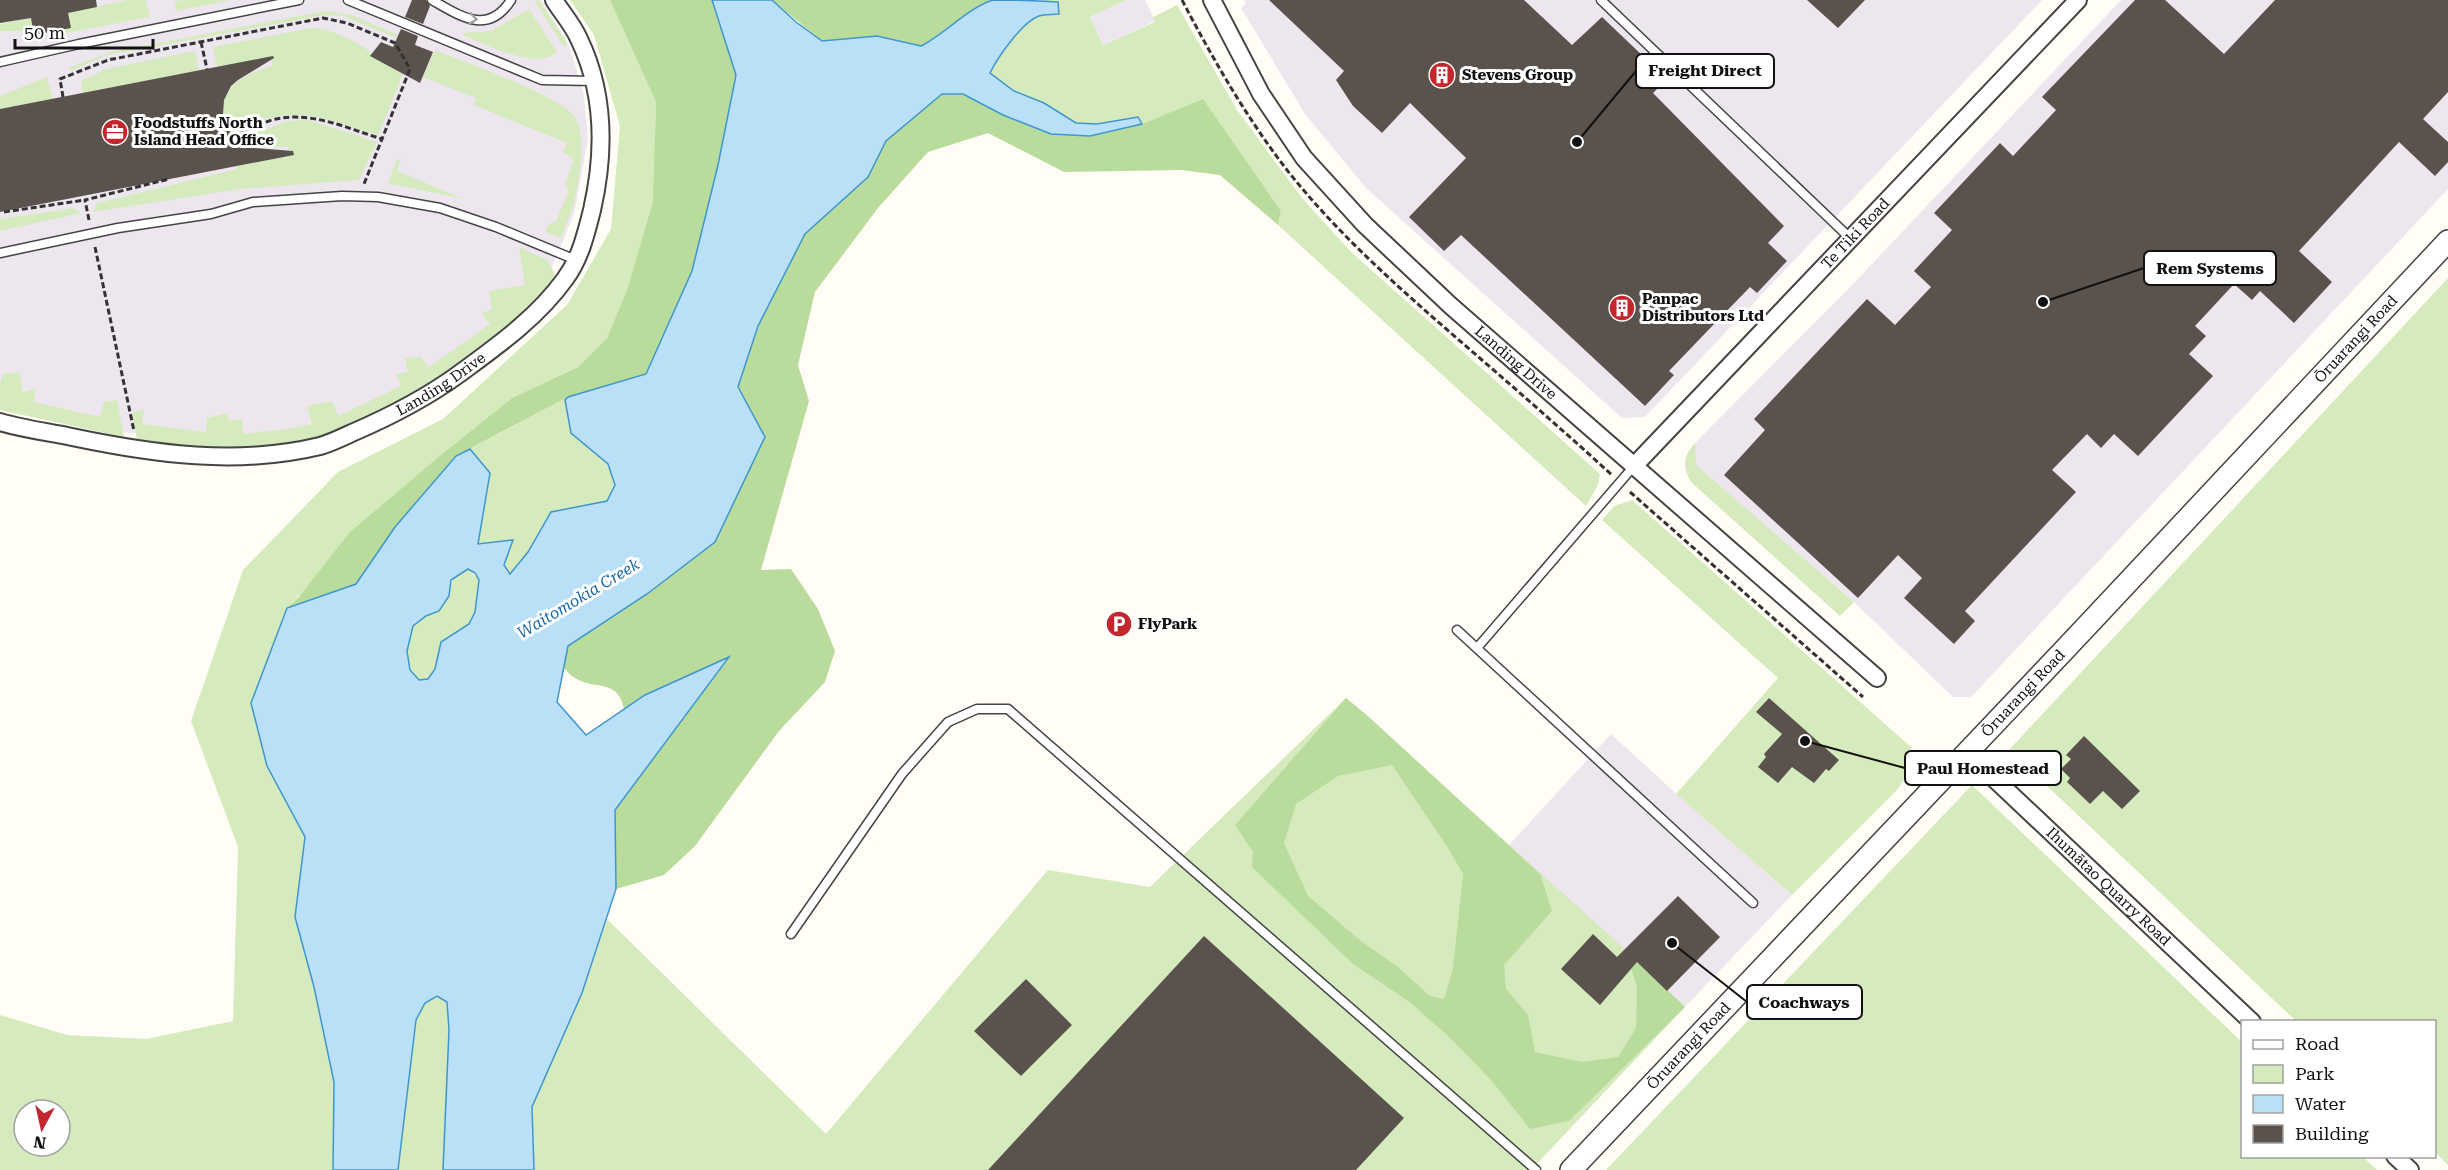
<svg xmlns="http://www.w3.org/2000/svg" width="2448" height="1170" viewBox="0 0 2448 1170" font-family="'Roboto Serif',serif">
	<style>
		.industrial { fill: #eee6ef }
		.green { fill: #d5ebbd; fill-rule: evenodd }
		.forest { fill: #b9dc9c; fill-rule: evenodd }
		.water { fill: #b9e0f7; stroke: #3f96cf; stroke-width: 1.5; fill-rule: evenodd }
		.building { fill: #5a524d }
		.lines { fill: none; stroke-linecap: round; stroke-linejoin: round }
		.service-casing { stroke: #444; stroke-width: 11 }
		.minor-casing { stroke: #444; stroke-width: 20 }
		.tertiary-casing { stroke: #444; stroke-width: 24 }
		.path { stroke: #333; stroke-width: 3; stroke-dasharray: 6 3; stroke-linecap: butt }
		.service { stroke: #fff; stroke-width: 8 }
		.minor { stroke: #fff; stroke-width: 16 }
		.tertiary { stroke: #fff; stroke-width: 21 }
		.oneway { stroke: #a0a0a0 }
		.labels { text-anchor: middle; stroke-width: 6; stroke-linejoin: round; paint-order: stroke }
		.poi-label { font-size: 15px; font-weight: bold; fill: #111; stroke: #fff; text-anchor: start }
		.street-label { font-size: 15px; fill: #111; stroke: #fff }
		.water-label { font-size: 16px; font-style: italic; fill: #1768a6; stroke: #fff }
		.leader { fill: none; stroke: #111; stroke-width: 2 }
		.callout-dot { fill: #111; stroke: #fff; stroke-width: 2 }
		.callout { fill: #fff; stroke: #111; stroke-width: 2 }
		.callout-label { font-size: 16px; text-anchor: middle; font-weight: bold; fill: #111 }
	</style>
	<rect width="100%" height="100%" fill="#fffdf5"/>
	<!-- industrial -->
	<path class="industrial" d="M0 0H541L569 45 584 95 588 140 574 214 552 267 507 323 345 424 228 443 113 431 0 407Z
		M1126 0H1145L1155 21 1103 45 1090 17Z
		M1244 0H2042L1645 417 1622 418 1366 188 1305 114 1241 8 1246 3Z
		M2121 0H2448V189L1971 697H1953L1854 602 1695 465V443L1856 281Z
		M1611 734 1682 799 1792 895 1685 1007 1509 845Z"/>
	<!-- green -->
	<path class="green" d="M127 0H146L150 17 62 34 68 13Z
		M184 0H231L176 11 175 1Z
		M539 0 567 43 564 47 535 2Z
		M570 0H610L656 101 654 202 628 287 607 338 578 367 512 398 442 454 287 608 267 766 305 837 295 917 314 987 334 1082 333 1170H0V1015L67 1035 146 1039 233 1021 238 847 191 721 243 570 338 472 443 419 567 305 611 229 620 126 594 35ZM24 1110H60V1146H24Z
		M1041 0H1126L1090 17 1103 45 1155 22 1153 17 1177 5 1237 110 1302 198 1350 251 1600 474 1598 485 1586 506 1278 225 1281 211 1203 100 1142 124 1138 117 1097 124 1076 123 1044 103 1014 91 990 73C999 57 1021 22 1039 16 1045 14 1053 15 1059 14L1058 3Z
		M529 9 557 52C537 71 484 44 462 35L464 33 491 31Z
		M325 11 352 15 398 35 397 38 343 16 325 15 108 55 70 71 68 68 111 52Z
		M31 18 34 31H0V24Z
		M311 28C342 28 378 57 403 74L378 136C340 123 301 105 261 121 251 125 242 131 232 135 205 96 239 75 272 66L271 57 217 67 213 47Z
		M435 50C463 61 561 96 575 117 587 135 579 183 574 203 571 215 565 226 561 238L545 232 549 224 556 221 569 190 565 185 573 161 572 158 563 152 567 143 474 105 476 98 423 77Z
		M195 51 199 71 83 93 81 81 106 69Z
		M47 77 53 99 0 109V96Z
		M305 119 377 142 359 180 240 189 93 212 97 203 237 169V166L290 156 288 147 255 148 237 140 285 122Z
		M397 159 401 160 397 171 464 199 390 184 388 183Z
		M74 208 81 213 0 231V219Z
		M519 247 547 260 555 274C540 305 498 338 471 357 399 408 331 446 241 450 206 451 171 444 137 440L132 412 144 410 142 424 206 432 207 418 227 413 229 420 242 419 243 434 280 430 312 424 307 406 332 401 338 416 401 386 396 374 408 372 405 358 420 357 429 367 490 324 481 313 492 310 489 291 525 285Z
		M2448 278V1165L2435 1152 2434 1022 2296 1021 2009 750Z
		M19 372 23 392 35 389 34 402 100 417 104 402 117 400 124 437 0 410V384L3 374Z
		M568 397 571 433 608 464 615 485 607 501 551 512 528 552 510 574 504 565 513 540 478 544 490 473 470 449Z
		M1695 443 1696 465 1854 602 1840 616 1691 482C1682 466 1683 457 1695 443Z
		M1632 500 1911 747V770L1896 791 1792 895 1676 794 1778 678 1602 520 1614 506Z
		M468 569 479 579 475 612 469 624 441 642 435 669 428 679 419 680C416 677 411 673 410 669 405 658 407 637 412 627 418 617 433 616 440 609 456 592 442 580 468 569Z
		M1346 698 1625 949 1685 1007 1531 1170H534L532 1107 582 993 607 919 826 1134 1048 870 1150 887Z
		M1972 785 2242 1042V1156L2363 1157 2377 1170H1606Z
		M437 996 447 1002 449 1030 443 1170H398L416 1020 425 1003Z"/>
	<!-- forest -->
	<path class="forest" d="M610 0H712L736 75 718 165 692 271 646 374 568 397 456 456 395 527 356 584 287 608 299 597 349 533 442 454 512 398 578 367 607 338 628 287 653 202 656 102Z
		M772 0H993L975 9 921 46 877 36 822 41Z
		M942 94H963L1003 115 1090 136 1142 124 1203 99 1281 211 1278 225 1220 175 1181 170 1064 172 988 133 928 152 878 208 815 292 798 365 809 401 761 570 791 569 818 609 835 651 825 682 779 731 695 846 664 875 616 889 615 810 728 658 645 695 624 709C618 678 596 691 575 678 571 676 567 671 564 668L568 645 647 594 765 437 738 387 758 326 805 234 868 177 886 141Z
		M1346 698 1369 717 1540 874 1552 911 1504 965 1506 989 1528 1015 1535 1052 1582 1062 1618 1057 1636 1028 1637 987 1625 949 1685 1007 1569 1121 1530 1129 1492 1081 1448 1036 1411 1003 1353 964 1252 867 1253 852 1235 825ZM1392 765 1448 848 1463 874 1453 969 1444 999 1430 996 1398 967 1361 941 1308 896 1284 843 1296 804 1338 776Z"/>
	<!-- water -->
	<path class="water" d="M712 0H772L796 22 822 41 877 36 921 46C943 35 971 6 993 0 1009 0 1042 1 1058 2L1059 14C1053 15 1045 14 1039 16 1022 22 998 57 990 73L1014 91 1044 103 1076 123 1097 124 1138 117 1142 124 1090 136 1051 134 1003 115 963 94H942L886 141 868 177 805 234 758 326 738 387 765 437 715 542 647 594 568 646 557 702 586 735 645 695 729 657 615 810 616 889 582 993 532 1107 534 1170H443L449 1030 447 1002 437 996 425 1003 416 1020 398 1170H333L334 1082 314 987 295 917 305 837 267 766 251 703 287 608 356 584 395 527 456 456 470 449 490 473 478 544 513 540 504 565 510 574 528 552 551 512 607 501 615 485 608 464 571 433 565 400 568 397 646 374 692 271 718 165 736 75ZM468 569 475 573 479 580 475 612 469 624 441 642 435 669 428 679 419 680 410 670 407 651 413 626 426 616 439 611 449 596 451 580Z"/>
	<!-- building -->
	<path class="building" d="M0 0H96L97 7 68 13 71 28 34 35 31 18 0 23Z
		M412 0H426L430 6 423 24 405 17Z
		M1269 0H1524L1572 45 1602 17 1667 79 1653 93 1784 226 1768 243 1787 261 1757 293 1750 287 1717 321 1669 371 1674 375 1645 406 1461 235 1444 251 1409 217 1466 158 1410 103 1382 133 1353 106 1336 80 1344 71Z
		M1807 0H1865L1838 28Z
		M2135 0H2165L2224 54 2275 0H2448V92L2423 119 2448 142V162L2435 176 2399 142 2299 251 2332 282 2294 323 2260 291 2252 300 2234 284 2195 326 2206 336 2189 354 2213 376 2138 456 2114 434 2101 448 2087 434 2052 470 2076 492 1965 611 1975 621 1954 644 1904 598 1922 578 1898 555 1858 598 1724 475 1765 430 1754 419 1867 299 1895 325 1931 287 1914 271 1952 230 1934 213 2000 143 2013 156 2056 110 2042 97Z
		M401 29 418 36 415 45 433 52 420 83 370 56 381 42 393 47Z
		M273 56 274 58 238 80 231 86 224 100 223 114 228 130 243 144 255 148 293 151 294 155 0 212V109Z
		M1769 698 1839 760 1829 771 1826 769 1814 783 1792 767 1778 783 1758 767 1766 757 1764 754 1782 734 1756 712Z
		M2084 736 2140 791 2122 809 2103 791 2090 804 2067 782 2070 778 2061 769 2071 759 2066 755Z
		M1678 896 1720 937 1667 991 1637 962 1600 1005 1561 969 1593 934 1617 957Z
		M1204 936 1404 1118 1356 1170H988Z
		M1026 979 1072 1025 1021 1076 974 1031Z"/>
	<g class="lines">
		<defs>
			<path id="service" d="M348 0 542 80 594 81
				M432 0C460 16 488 36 511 0
				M1601 0 1851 239
				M0 62 79 44 299 0
				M0 253 118 228 211 214 253 202 342 196 378 197 440 208 496 227 576 260
				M1457 630 1753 903
				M1477 648 1634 466
				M791 934 902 774 948 722 977 709H1008L1536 1170"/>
			<g id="minor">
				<path id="s1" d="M1212 0 1261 94 1304 158 1365 225 1451 306 1877 678"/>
				<path id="s2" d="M0 422C23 429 48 432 72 437 153 454 238 466 320 446 331 443 343 437 354 432 391 416 426 398 459 374 497 346 537 318 565 279 580 259 586 234 592 210 605 153 605 93 579 39 573 25 562 13 554 0"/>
				<path id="s3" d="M1634 466 2078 0"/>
				<path id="s4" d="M1966 752 2252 1022"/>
				<path d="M2395 1156 2410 1170"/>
			</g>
			<g id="tertiary">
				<path id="s5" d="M1571 1170 2069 645 2448 241"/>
			</g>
		</defs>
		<!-- service casing -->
		<use href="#service" class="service-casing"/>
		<!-- minor casing -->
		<use href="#minor" class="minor-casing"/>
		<!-- tertiary casing -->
		<use href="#tertiary" class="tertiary-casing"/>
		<!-- path -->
		<path class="path" d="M1182 0C1213 59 1246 117 1287 170 1343 241 1414 301 1482 360 1526 398 1569 436 1612 475
			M201 42 207 69
			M63 97 60 79 108 60 323 18 347 23 395 43 410 69 364 184
			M233 137C247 132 259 124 272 120 310 110 346 128 382 139
			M4 212 85 200
			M89 220 85 200 169 179
			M95 247 134 431
			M1630 492 1863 697"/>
		<!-- service -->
		<use href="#service" class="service"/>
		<!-- minor -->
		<use href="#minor" class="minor"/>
		<!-- tertiary -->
		<use href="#tertiary" class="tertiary"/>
	</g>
	<!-- one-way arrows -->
	<defs><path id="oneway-chevron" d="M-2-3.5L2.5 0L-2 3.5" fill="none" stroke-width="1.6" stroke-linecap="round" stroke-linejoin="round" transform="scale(1.5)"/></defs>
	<use class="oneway" href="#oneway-chevron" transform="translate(473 19) rotate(8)"/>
	<!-- icons -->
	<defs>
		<symbol id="building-disc" viewBox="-11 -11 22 22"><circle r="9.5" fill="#c4262e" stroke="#fff"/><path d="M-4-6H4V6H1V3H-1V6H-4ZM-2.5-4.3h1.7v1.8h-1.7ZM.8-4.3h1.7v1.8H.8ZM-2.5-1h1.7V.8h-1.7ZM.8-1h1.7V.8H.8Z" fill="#fff"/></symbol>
		<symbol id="office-disc" viewBox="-11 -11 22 22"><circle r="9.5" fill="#c4262e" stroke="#fff"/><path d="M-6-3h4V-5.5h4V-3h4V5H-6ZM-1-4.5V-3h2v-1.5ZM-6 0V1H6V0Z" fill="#fff"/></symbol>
		<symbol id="parking-disc" viewBox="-11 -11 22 22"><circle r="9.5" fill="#c4262e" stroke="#fff"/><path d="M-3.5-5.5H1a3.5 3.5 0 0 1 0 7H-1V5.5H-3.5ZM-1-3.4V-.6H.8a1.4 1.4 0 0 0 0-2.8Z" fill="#fff"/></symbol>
	</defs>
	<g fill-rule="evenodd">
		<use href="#building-disc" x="1427" y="60" width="30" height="30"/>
		<use href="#office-disc" x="100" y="117" width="30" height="30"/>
		<use href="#building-disc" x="1607" y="293" width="30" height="30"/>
		<use href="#parking-disc" x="1104" y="609" width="30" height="30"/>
	</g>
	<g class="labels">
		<!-- poi labels -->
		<g class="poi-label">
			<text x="1462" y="80">Stevens Group</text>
			<text x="134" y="128">Foodstuffs North<tspan x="134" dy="17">Island Head Office</tspan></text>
			<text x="1642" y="304">Panpac<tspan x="1642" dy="17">Distributors Ltd</tspan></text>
			<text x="1138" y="629">FlyPark</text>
		</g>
		<!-- street labels -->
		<g class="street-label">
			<text dy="5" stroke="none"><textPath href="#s3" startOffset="321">Te Tiki Road</textPath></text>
			<text dy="5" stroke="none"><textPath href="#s5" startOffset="1143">Ōruarangi Road</textPath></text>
			<text dy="5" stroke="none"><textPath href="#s1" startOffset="478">Landing Drive</textPath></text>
			<text dy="5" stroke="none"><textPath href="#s2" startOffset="460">Landing Drive</textPath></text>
			<text dy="5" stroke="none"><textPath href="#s5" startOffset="657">Ōruarangi Road</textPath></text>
			<text dy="5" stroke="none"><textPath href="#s4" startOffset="196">Ihumātao Quarry Road</textPath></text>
			<text dy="5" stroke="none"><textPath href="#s5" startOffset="171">Ōruarangi Road</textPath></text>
		</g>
		<!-- water labels -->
		<g class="water-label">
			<text transform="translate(578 598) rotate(-31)" y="6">Waitomokia Creek</text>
		</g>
	</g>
	<!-- callouts -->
	<path class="leader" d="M1577 142L1636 71M2043 302L2144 268M1805 741L1905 768M1672 943L1747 1002"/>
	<g class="callout-dot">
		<circle cx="1577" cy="142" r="6"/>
		<circle cx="2043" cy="302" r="6"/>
		<circle cx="1805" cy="741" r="6"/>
		<circle cx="1672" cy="943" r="6"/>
	</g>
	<g class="callout">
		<rect x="1636" y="54" width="138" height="34" rx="6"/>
		<rect x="2144" y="251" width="132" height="34" rx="6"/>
		<rect x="1905" y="751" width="156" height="34" rx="6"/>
		<rect x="1747" y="985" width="115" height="34" rx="6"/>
	</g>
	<g class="callout-label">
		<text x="1705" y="76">Freight Direct</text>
		<text x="2210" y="274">Rem Systems</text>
		<text x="1983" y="774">Paul Homestead</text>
		<text x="1804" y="1008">Coachways</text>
	</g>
	<!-- legend -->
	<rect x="2241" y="1020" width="195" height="138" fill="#ffffff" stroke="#a0a0a0" stroke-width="1.5"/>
	<rect x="2253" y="1040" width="30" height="9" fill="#ffffff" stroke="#a0a0a0" stroke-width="1.5"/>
	<text x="2295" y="1050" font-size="18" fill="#111111">Road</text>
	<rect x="2253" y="1065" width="30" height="18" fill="#d5ebbd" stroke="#a0a0a0" stroke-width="1.5"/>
	<text x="2295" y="1080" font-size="18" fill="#111111">Park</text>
	<rect x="2253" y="1095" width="30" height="18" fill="#b9e0f7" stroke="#a0a0a0" stroke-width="1.5"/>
	<text x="2295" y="1110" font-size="18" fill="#111111">Water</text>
	<rect x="2253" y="1125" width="30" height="18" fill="#5a524d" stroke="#a0a0a0" stroke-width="1.5"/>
	<text x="2295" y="1140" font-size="18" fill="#111111">Building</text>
	<!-- north arrow -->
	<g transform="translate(42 1128) rotate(188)"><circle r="28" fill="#ffffff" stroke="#a0a0a0" stroke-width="1.5"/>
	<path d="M0-4.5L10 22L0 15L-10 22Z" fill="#c4262e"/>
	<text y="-9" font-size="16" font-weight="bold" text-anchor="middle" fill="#111111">N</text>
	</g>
	<!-- scale -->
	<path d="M15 39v9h138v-9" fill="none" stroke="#111111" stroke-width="3"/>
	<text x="24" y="39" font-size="18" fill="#111111" stroke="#ffffff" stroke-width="4.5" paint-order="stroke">50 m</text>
</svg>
